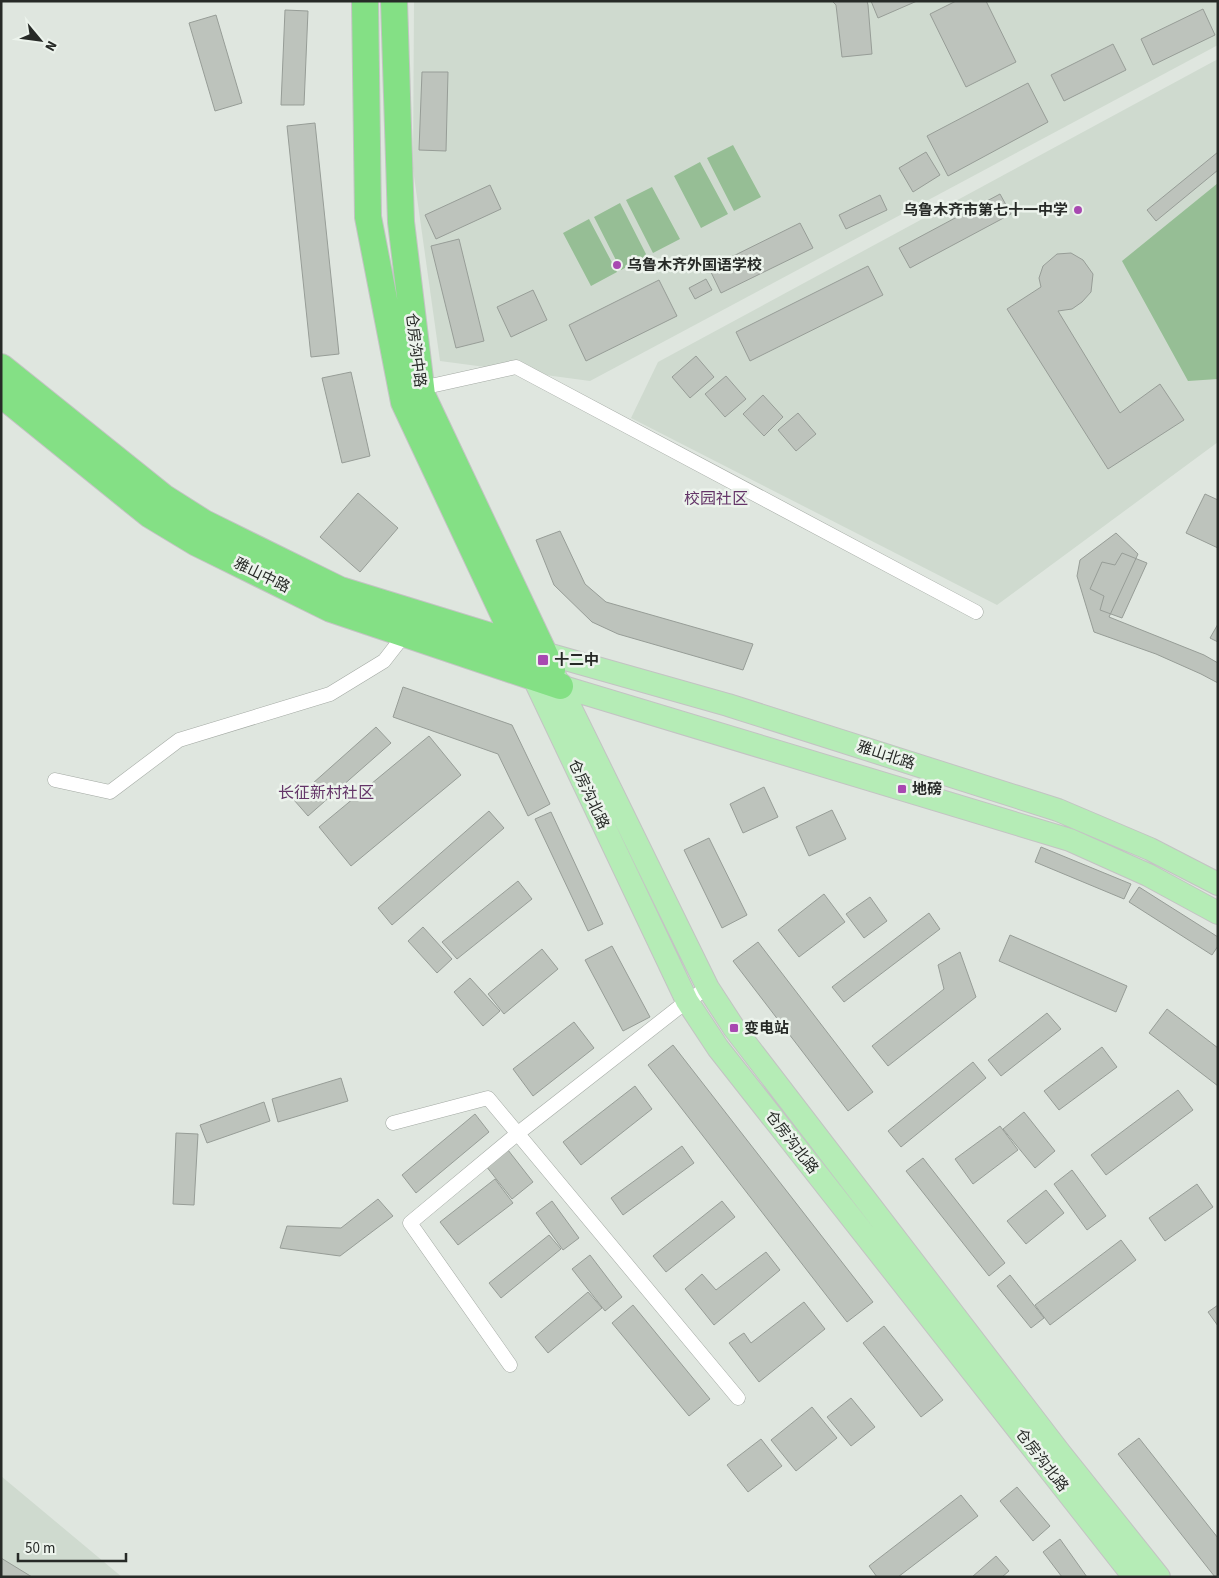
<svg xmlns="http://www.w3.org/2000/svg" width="1219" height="1578" viewBox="0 0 1219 1578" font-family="'Source Sans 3','Noto Sans SC',sans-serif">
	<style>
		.built { fill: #cfdacf }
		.green { fill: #96be95 }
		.building { fill: #bdc3bc; stroke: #979d97 }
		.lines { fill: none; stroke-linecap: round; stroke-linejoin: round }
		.street-casing { stroke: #a3a9a3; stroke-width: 15 }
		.primary-casing { stroke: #c3c3c3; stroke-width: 24 }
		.highway-casing { stroke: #c3c3c3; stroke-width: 28 }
		.street { stroke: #fff; stroke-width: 14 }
		.primary { stroke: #b5ecb6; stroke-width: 22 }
		.highway { stroke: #84e085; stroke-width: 26 }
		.poi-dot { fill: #a849b1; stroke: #ecf3ec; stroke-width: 2 }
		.labels { text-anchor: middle; stroke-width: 5; stroke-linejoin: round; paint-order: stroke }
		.poi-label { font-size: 15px; font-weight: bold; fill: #272a27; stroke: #ecf3ec; text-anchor: start }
		.street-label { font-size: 15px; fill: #272a27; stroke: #ecf3ec }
		.neighbourhood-label { font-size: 16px; fill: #643568; stroke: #ecf3ec }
	</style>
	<rect width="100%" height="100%" fill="#dfe6df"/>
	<!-- built -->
	<path class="built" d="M414 1H1218V45L590 381 440 361 413 169Z
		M1218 59V442L997 605 631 418 658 362Z
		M1 1476 122 1577H1Z"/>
	<!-- green -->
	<path class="green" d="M733 145 761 197 734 211 707 158Z
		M700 162 728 214 701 228 674 176Z
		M1218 183V379L1188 381 1122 261Z
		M652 187 680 239 653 253 626 200Z
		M620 203 647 256 621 270 594 217Z
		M589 219 617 272 591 286 563 233Z"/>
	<!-- building -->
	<path class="building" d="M832 1H867L868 5 872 54 842 57 836 5Z
		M871 1H917L878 18Z
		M956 1H986L1016 62 966 87 930 14Z
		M1203 9 1215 35 1153 65 1141 39Z
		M285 10 308 11 304 105H281Z
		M216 15 242 103 215 111 189 23Z
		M1113 44 1126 70 1064 101 1051 75Z
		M422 72H448L446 151 419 150Z
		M1028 83 1048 122 948 176 927 136Z
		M315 123 339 354 311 357 287 126Z
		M926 152 940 175 913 192 899 168Z
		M1218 152V170L1156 221 1147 210Z
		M490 185 501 209 436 239 425 215Z
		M1000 194 1011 214 910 268 899 248Z
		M880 195 887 210 846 229 839 215Z
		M800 223 813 248 721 293 709 268Z
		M459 239 484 341 456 348 431 246Z
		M1071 253 1083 260 1093 274 1091 292 1082 302 1072 309 1058 311 1120 413 1160 384 1184 420 1108 469 1007 309 1041 287 1039 278 1043 266 1057 254Z
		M868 266 883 295 750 361 736 332Z
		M706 279 712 290 695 299 689 288Z
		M659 280 677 316 586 361 569 325Z
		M533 290 547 320 511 337 497 307Z
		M696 356 714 377 690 398 672 377Z
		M351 372 370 456 342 463 322 378Z
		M726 376 746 399 725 417 705 394Z
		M763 395 783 417 764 436 743 414Z
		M798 413 816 434 796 451 778 430Z
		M358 493 398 528 360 572 320 537Z
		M1205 494 1218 500V548L1186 533Z
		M560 531 585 584 606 602 753 644 743 670 618 634 592 622 554 585 536 540Z
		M1116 533 1138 554 1109 617 1204 655 1218 663V683L1201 674 1156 654 1094 632 1077 576 1080 560Z
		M1122 553 1147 563 1122 618 1100 610 1104 596 1090 589 1102 562 1115 565Z
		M1218 624V642L1210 638Z
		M403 687 512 725 550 804 528 816 498 754 393 717Z
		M376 727 391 743 308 816 294 800Z
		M429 736 461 775 351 866 319 827Z
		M764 787 778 817 743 833 730 804Z
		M832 810 846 839 809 856 796 827Z
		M489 811 504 828 392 925 378 908Z
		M551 812 603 924 588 931 535 819Z
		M709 838 747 915 722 928 684 850Z
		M1041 847 1131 884 1124 899 1035 862Z
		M518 881 532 899 457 959 442 942Z
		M1139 887 1218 937V946L1212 955 1129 902Z
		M824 894 845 922 799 957 778 930Z
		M870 897 887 921 864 938 846 914Z
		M929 913 940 929 844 1002 832 987Z
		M423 927 452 959 437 973 408 941Z
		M1010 935 1127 986 1116 1012 999 961Z
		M758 942 873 1092 848 1111 733 961Z
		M612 946 650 1017 623 1031 585 960Z
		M542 949 558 969 504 1014 488 994Z
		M960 952 976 997 888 1066 872 1046 944 989 938 965Z
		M470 978 500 1011 483 1026 454 992Z
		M1167 1009 1218 1048V1086L1149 1033Z
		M1047 1013 1061 1029 1001 1076 988 1060Z
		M574 1022 594 1048 533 1096 513 1069Z
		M673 1045 873 1302 847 1322 648 1065Z
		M1102 1047 1117 1067 1059 1110 1044 1091Z
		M973 1062 986 1078 901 1147 888 1131Z
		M341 1078 348 1101 278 1122 272 1099Z
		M635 1086 652 1109 581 1165 563 1142Z
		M1178 1090 1193 1110 1106 1175 1091 1155Z
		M264 1102 270 1121 207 1143 200 1125Z
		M1024 1112 1055 1151 1035 1168 1003 1129Z
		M475 1114 489 1132 416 1193 402 1175Z
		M1000 1126 1018 1150 973 1184 955 1159Z
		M176 1133 198 1134 194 1205 173 1204Z
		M682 1146 694 1163 623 1215 611 1198Z
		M508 1150 533 1182 512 1199 486 1166Z
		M923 1158 1005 1263 989 1276 906 1171Z
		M1072 1170 1106 1216 1087 1230 1054 1184Z
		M495 1179 513 1203 458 1245 440 1222Z
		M1197 1184 1213 1207 1165 1241 1149 1218Z
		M1046 1190 1064 1213 1026 1244 1007 1221Z
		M378 1199 393 1216 340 1256 280 1248 287 1226 341 1228Z
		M552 1201 579 1238 563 1250 536 1213Z
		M722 1201 735 1217 666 1272 653 1256Z
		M549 1235 561 1249 501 1298 489 1283Z
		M1121 1240 1136 1260 1050 1325 1035 1305Z
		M766 1252 780 1270 714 1325 685 1289 702 1274 716 1290Z
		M590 1255 622 1297 605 1311 572 1269Z
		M1010 1275 1044 1318 1031 1328 997 1286Z
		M588 1292 602 1308 548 1353 535 1337Z
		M804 1302 825 1329 759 1382 729 1343 744 1333 751 1343Z
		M633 1305 710 1399 689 1416 612 1323Z
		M1218 1305V1326L1208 1312Z
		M884 1326 943 1400 921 1417 863 1343Z
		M851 1398 875 1427 851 1446 827 1417Z
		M812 1407 837 1438 796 1471 771 1440Z
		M1139 1438 1218 1538V1577H1215L1118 1454Z
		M761 1439 782 1466 748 1492 727 1465Z
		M1017 1487 1050 1526 1033 1541 1000 1501Z
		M961 1495 978 1516 898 1577H877L869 1566Z
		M1060 1539 1087 1577H1062L1043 1552Z
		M996 1556 1009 1571 1002 1577H972Z
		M1 1558 32 1577H1Z"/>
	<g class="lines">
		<defs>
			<path id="street" d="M417 389 516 367 976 612
				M55 780 110 792 179 740 330 694 384 661 405 634
				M393 1123 488 1098 738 1398
				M510 1365 410 1223 517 1134 687 1001 708 988"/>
			<path id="primary" d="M544 653 728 705 1058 810 1150 849 1218 884
				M528 666 687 1001 718 1048 1134 1577
				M552 670 708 988 734 1028 1060 1453 1159 1577
				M560 686 1070 840 1148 875 1218 913"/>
			<path id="highway" d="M365 1 368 217 404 402 525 660
				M394 1 401 222 422 395 552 670
				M1 367 163 497 204 523 340 590 529 648
				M1 394 149 514 197 543 331 609 560 686"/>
		</defs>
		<!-- street casing -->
		<use href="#street" class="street-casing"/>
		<!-- primary casing -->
		<use href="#primary" class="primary-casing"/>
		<!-- highway casing -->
		<use href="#highway" class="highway-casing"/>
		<!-- street -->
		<use href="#street" class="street"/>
		<!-- primary -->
		<use href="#primary" class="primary"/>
		<!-- highway -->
		<use href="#highway" class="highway"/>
	</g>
	<!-- markers -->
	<g class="poi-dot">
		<circle cx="1078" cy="210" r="5"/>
		<circle cx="617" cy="265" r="5"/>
		<rect x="537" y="654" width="12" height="12" rx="2.5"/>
		<rect x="897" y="784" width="10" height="10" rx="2.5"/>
		<rect x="729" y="1023" width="10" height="10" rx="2.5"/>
	</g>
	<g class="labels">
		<!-- poi labels -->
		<g class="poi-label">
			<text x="1068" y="215" text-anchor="end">乌鲁木齐市第七十一中学</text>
			<text x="627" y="270">乌鲁木齐外国语学校</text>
			<text x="554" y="665">十二中</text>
			<text x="912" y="794">地磅</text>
			<text x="744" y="1033">变电站</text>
		</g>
		<!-- street labels -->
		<g class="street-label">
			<text transform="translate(416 350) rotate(83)" y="5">仓房沟中路</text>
			<text transform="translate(262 575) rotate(26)" y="5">雅山中路</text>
			<text transform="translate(886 755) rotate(18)" y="5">雅山北路</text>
			<text transform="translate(589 794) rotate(65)" y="5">仓房沟北路</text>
			<text transform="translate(792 1142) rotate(52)" y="5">仓房沟北路</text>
			<text transform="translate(1042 1460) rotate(52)" y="5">仓房沟北路</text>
		</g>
		<!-- neighbourhood labels -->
		<g class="neighbourhood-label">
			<text x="716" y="504">校园社区</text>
			<text x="326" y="798">长征新村社区</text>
		</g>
	</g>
	<!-- border -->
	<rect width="1219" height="1578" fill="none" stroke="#272a27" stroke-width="5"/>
	<!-- north arrow -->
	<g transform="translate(40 40) rotate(119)" stroke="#ecf3ec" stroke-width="4" paint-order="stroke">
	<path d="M0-4L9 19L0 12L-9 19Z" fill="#272a27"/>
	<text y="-8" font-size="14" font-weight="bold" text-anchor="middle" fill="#272a27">N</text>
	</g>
	<!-- scale -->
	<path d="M18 1553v8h108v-8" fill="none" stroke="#272a27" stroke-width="2.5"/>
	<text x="25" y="1553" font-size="15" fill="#272a27" stroke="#ecf3ec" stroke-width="4" paint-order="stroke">50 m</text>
</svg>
